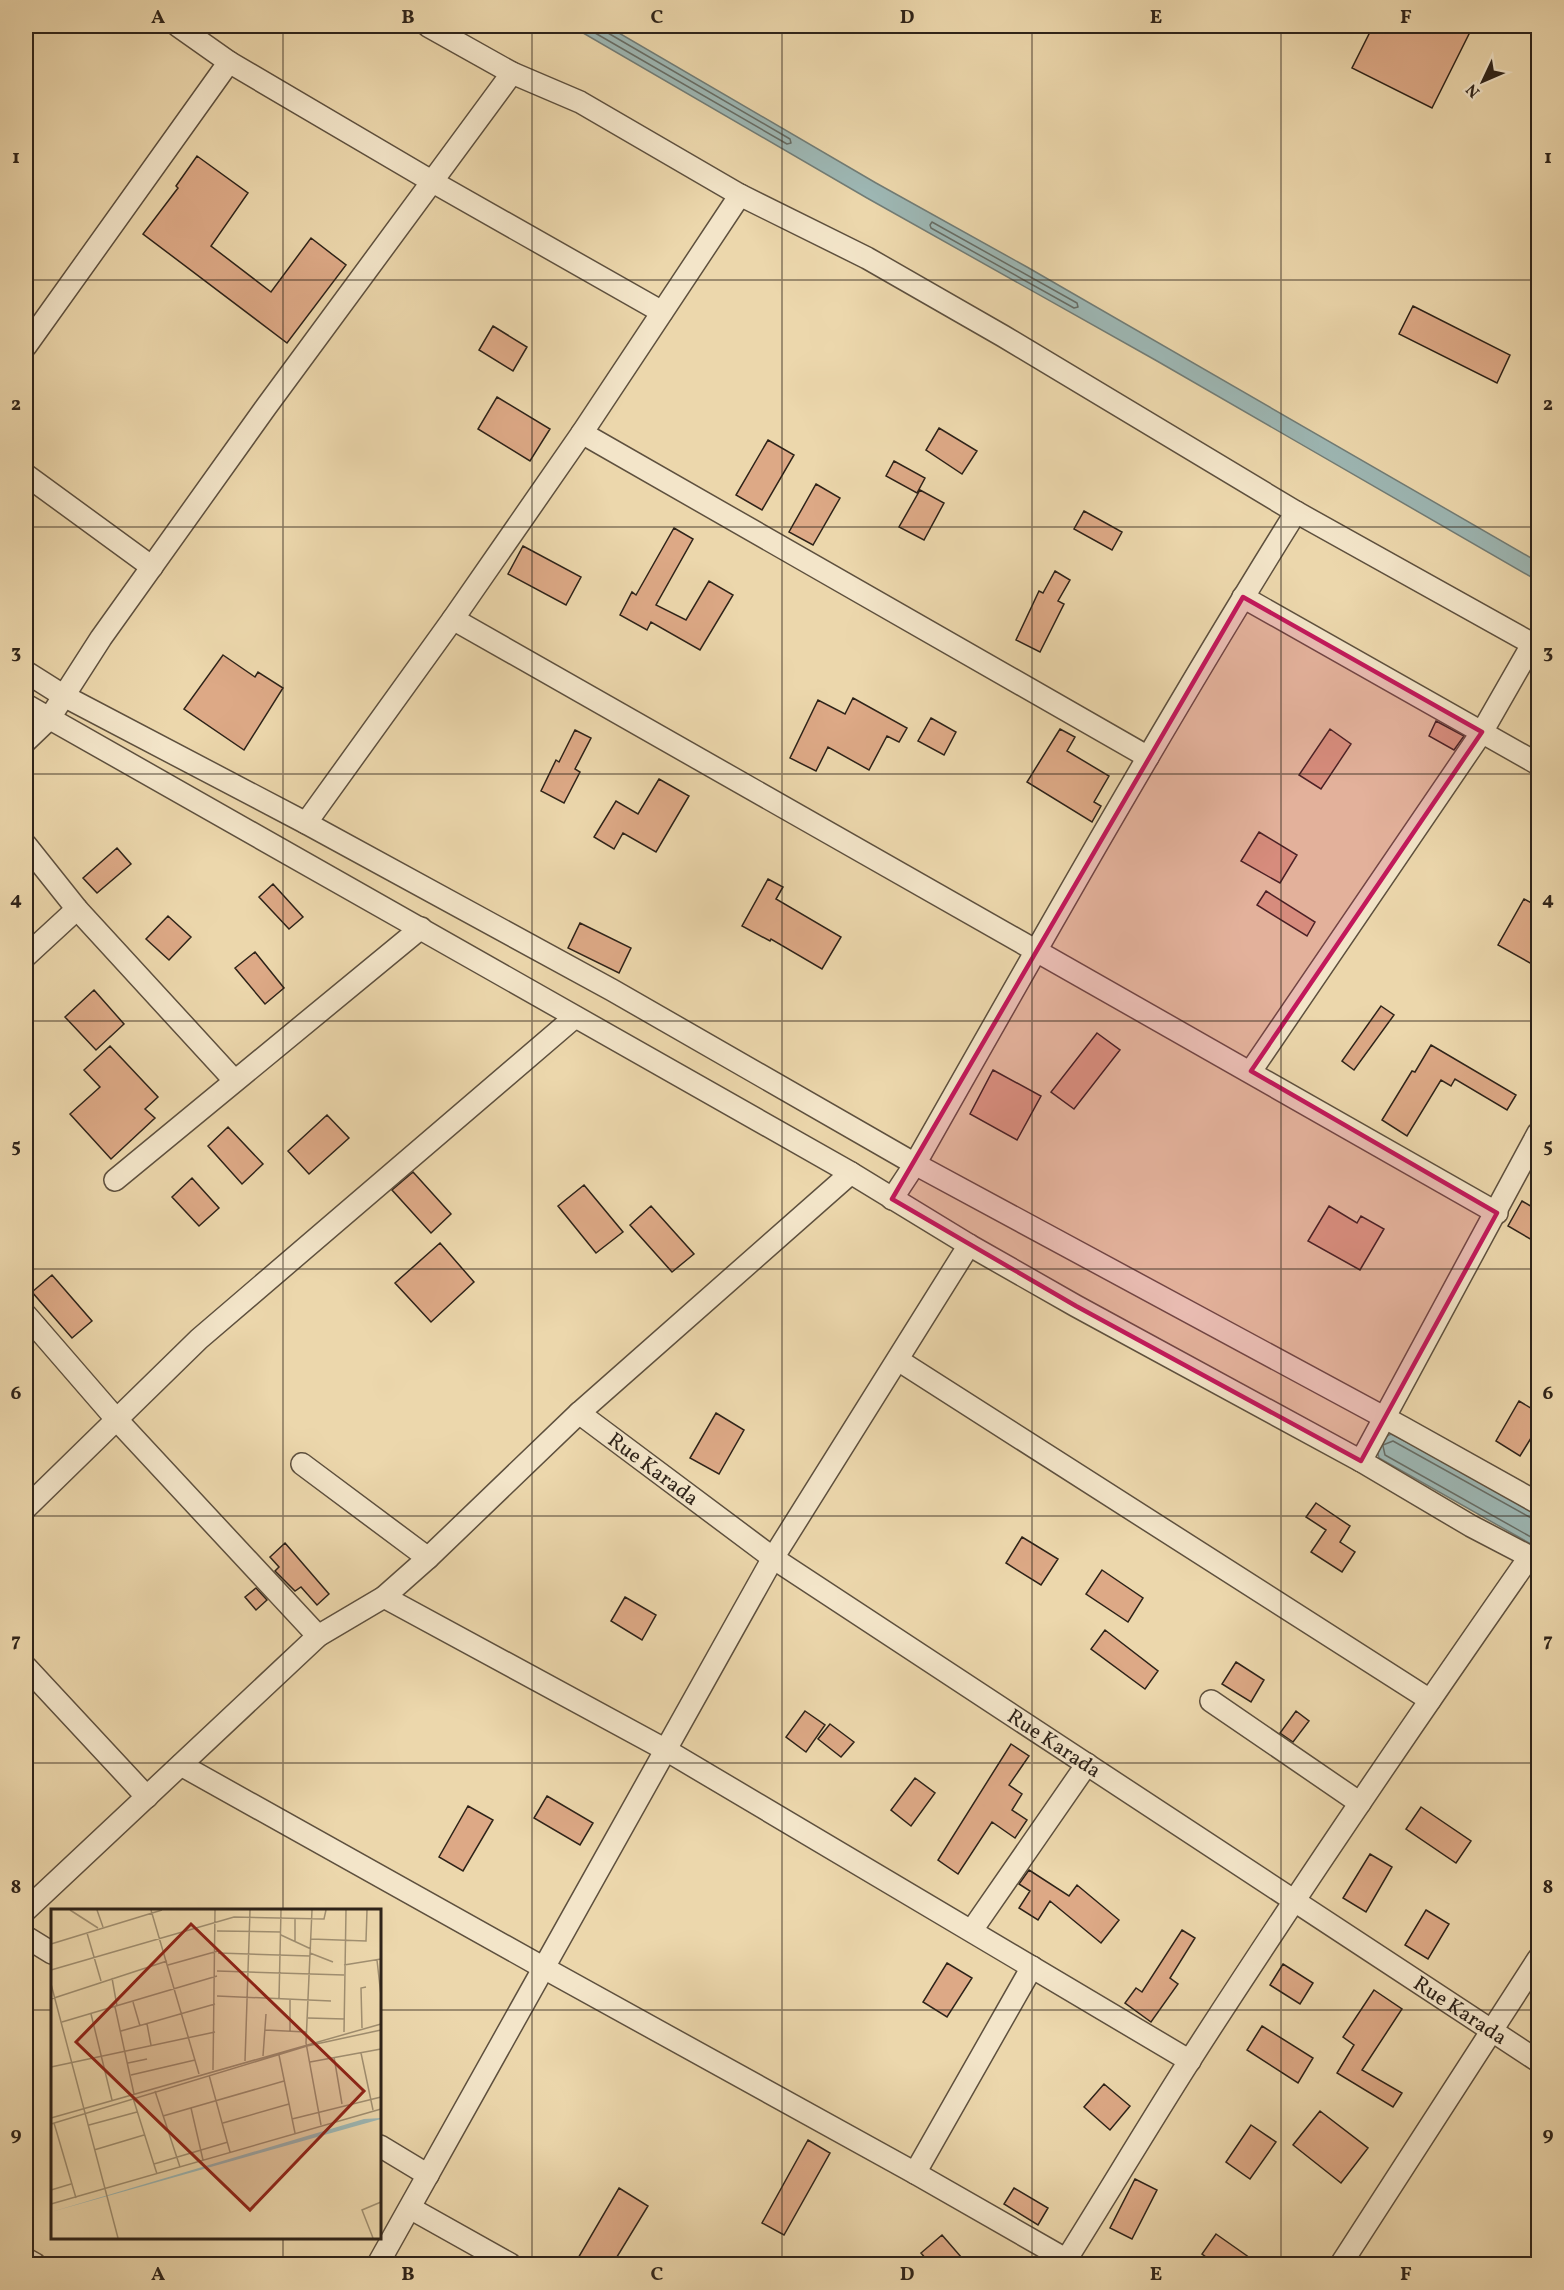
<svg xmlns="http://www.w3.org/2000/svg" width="1564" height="2290" viewBox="0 0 1564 2290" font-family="Vollkorn,serif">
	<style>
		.water { fill: #9db7b4; stroke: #717c76; stroke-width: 1.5 }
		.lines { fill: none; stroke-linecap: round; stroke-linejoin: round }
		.shore { stroke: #666d66; stroke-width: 1.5 }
		.building { fill: #dda986; stroke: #2e2319; stroke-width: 1.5 }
		.minor-casing { stroke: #5e503e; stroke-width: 24 }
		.minor { stroke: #f3e5c9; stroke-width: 21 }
		.marked { fill: #c2185b; fill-opacity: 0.2; stroke: #c2185b; stroke-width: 4.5; stroke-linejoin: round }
		.grid { fill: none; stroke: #2e2319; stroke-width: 1.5; stroke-opacity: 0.55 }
		.labels { text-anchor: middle; stroke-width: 4.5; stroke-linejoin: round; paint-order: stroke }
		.street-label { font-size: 21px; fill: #2e2319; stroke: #f3e5c9 }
		.inset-road { fill: none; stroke: #a08f71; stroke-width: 1.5 }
		.view { fill: #8f2418; fill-opacity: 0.15; stroke: #8f2418; stroke-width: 3 }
		.inset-edge { fill: none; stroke: #2e2319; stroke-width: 3 }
		.neatline { fill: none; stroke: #2e2319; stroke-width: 2 }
		.grid-label { font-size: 20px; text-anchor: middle; font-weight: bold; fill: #2e2319 }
	</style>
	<rect width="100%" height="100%" fill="#ecd7ac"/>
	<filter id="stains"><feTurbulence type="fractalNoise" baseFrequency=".00333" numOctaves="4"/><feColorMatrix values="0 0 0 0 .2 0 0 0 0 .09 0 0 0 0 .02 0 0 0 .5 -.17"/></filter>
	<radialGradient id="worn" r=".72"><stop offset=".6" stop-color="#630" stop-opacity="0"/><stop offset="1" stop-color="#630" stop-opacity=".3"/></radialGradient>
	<!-- water -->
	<path class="water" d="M571 26H607L876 183 1027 267 1538 562V581L1157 361 867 198Z
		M1391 1434 1436 1457 1538 1515V1548L1379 1458 1375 1442Z"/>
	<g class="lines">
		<!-- shore -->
		<path class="shore" d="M583 26 787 144 791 143 790 139 608 33 605 26
			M932 222 1077 303 1078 307 1074 308 931 228 930 225Z
			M1383 1445 1393 1441 1533 1519 1538 1520
			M1383 1446 1385 1455 1538 1541"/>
	</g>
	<!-- building -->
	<path class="building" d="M1373 26H1473L1432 108 1352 68Z
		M197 156 248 193 211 246 271 292 311 238 346 265 287 343 143 234 178 188 176 186Z
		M1413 306 1510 355 1497 383 1399 334Z
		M493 326 527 347 513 371 479 350Z
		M497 397 550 429 530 461 478 429Z
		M939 428 977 451 962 474 926 450Z
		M768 440 794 455 762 510 736 495Z
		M894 461 925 478 917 493 886 476Z
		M816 484 840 498 813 545 789 532Z
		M920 490 944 503 924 540 899 527Z
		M1084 511 1122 532 1112 550 1074 529Z
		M674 528 693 539 656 605 686 620 709 581 733 595 700 650 651 622 647 630 620 615 632 592 636 595Z
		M523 546 581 577 566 605 508 574Z
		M1055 571 1070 580 1058 601 1064 604 1040 652 1016 640 1039 591 1043 593Z
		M223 655 255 677 258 672 283 688 244 750 184 709Z
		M853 698 907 728 899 742 887 736 869 770 828 747 816 771 790 758 818 700 845 714Z
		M931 718 956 732 944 755 918 741Z
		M1436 721 1464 736 1454 750 1429 736Z
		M1060 729 1075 737 1067 751 1109 776 1094 802 1101 806 1092 822 1027 782Z
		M1330 729 1351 744 1321 789 1299 775Z
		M575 730 591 738 575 769 580 772 564 803 541 791 556 760 559 762Z
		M659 779 689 796 656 852 623 833 614 849 594 837 616 801 638 814Z
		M1259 832 1297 855 1280 883 1241 861Z
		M117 848 131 864 97 893 83 878Z
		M768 879 783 887 776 899 841 937 822 969 771 939 770 941 742 926Z
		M273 884 303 917 289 929 259 897Z
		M1266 891 1315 922 1307 936 1257 905Z
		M1524 899 1539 907V968L1498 945Z
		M168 916 191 937 169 960 146 939Z
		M580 923 631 948 619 973 568 948Z
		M255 952 284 988 265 1004 235 968Z
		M94 990 124 1024 96 1050 65 1017Z
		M1381 1006 1394 1015 1354 1070 1342 1061Z
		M1097 1033 1120 1050 1074 1109 1051 1092Z
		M1431 1045 1516 1095 1507 1110 1455 1079 1451 1086 1441 1080 1407 1136 1382 1120 1412 1071 1415 1072Z
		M110 1046 158 1097 145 1109 155 1118 111 1159 70 1114 100 1087 84 1070Z
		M993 1070 1041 1096 1017 1140 970 1114Z
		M327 1115 349 1138 309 1174 288 1151Z
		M228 1127 263 1164 242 1184 208 1146Z
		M413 1172 451 1214 431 1233 392 1190Z
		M192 1178 219 1208 199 1226 172 1197Z
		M584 1185 623 1232 596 1253 558 1206Z
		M1522 1201 1539 1211V1244L1508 1226Z
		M651 1206 694 1254 672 1272 630 1225Z
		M1329 1206 1357 1223 1361 1216 1384 1229 1360 1270 1308 1241Z
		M440 1243 474 1282 431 1322 395 1283Z
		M52 1275 92 1321 72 1338 32 1292Z
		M1519 1401 1539 1413V1425L1520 1456 1496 1441Z
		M716 1413 744 1430 719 1474 690 1458Z
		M1316 1503 1350 1526 1340 1542 1355 1552 1342 1572 1311 1552 1326 1530 1306 1517Z
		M1022 1537 1058 1559 1041 1585 1006 1563Z
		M285 1543 329 1594 317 1605 301 1587 295 1591 275 1571 279 1567 270 1557Z
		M1102 1570 1143 1598 1128 1622 1086 1594Z
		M256 1588 267 1600 256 1610 245 1597Z
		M625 1597 656 1615 642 1640 611 1621Z
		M1105 1630 1158 1671 1145 1689 1091 1649Z
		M1236 1662 1264 1680 1251 1702 1222 1684Z
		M805 1711 825 1725 806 1752 786 1737Z
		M1296 1711 1309 1721 1293 1742 1280 1733Z
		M830 1724 854 1742 841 1757 818 1739Z
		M1011 1744 1029 1756 1009 1785 1022 1794 1012 1810 1027 1820 1015 1838 992 1822 958 1874 938 1860Z
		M915 1778 935 1793 911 1826 891 1810Z
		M547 1796 593 1823 580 1845 534 1818Z
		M468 1806 493 1820 463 1871 439 1857Z
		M1421 1807 1471 1841 1456 1863 1406 1829Z
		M1370 1854 1392 1867 1366 1912 1343 1898Z
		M1029 1870 1069 1896 1077 1885 1119 1920 1101 1943 1050 1901 1038 1920 1019 1908 1030 1891 1019 1884Z
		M1426 1910 1449 1924 1428 1959 1405 1945Z
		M1182 1930 1195 1938 1170 1978 1178 1984 1151 2022 1125 2003 1136 1988 1142 1992Z
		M947 1963 972 1978 947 2017 923 2002Z
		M1283 1964 1313 1983 1300 2004 1270 1985Z
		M1374 1990 1402 2009 1362 2070 1402 2093 1393 2107 1337 2073 1354 2045 1343 2037Z
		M1262 2026 1313 2058 1298 2083 1247 2050Z
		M1104 2084 1130 2106 1110 2130 1084 2107Z
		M1320 2111 1368 2148 1341 2183 1293 2145Z
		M1251 2125 1276 2142 1250 2179 1226 2162Z
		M808 2140 830 2153 784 2235 762 2223Z
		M1135 2179 1157 2190 1132 2239 1110 2228Z
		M619 2188 648 2206 612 2265H574Z
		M1014 2188 1048 2208 1038 2225 1004 2204Z
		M1216 2234 1260 2265H1217L1202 2254Z
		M942 2235 968 2265H931L921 2253Z"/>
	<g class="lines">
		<defs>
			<g id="minor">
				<path d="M178 26 229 62 433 182 662 312"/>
				<path d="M428 26 512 73 580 102 740 195 867 258 1003 336 1296 512 1538 647"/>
				<path d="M26 346 229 62"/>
				<path d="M582 433 1148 757"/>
				<path d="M26 475 152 567"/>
				<path d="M1243 597 1538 764"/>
				<path d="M453 619 1497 1213"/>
				<path d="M26 672 64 696 306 823 612 990 915 1164 1402 1427 1538 1503"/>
				<path d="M26 705 851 1173 969 1245 1076 1306 1361 1461 1471 1526 1538 1561"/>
				<path d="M26 741 49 719 101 638 266 407 512 73"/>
				<path d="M306 823 453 619 582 433 740 195"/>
				<path d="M26 845 77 909 234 1080"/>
				<path d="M26 956 77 909"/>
				<path d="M1251 1071 1482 732 1533 643"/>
				<path d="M115 1180 421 928"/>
				<path d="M892 1199 915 1164C1039 945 1163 725 1296 512"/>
				<path d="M26 1315 117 1420 318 1636"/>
				<path d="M898 1360 1430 1700"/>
				<path id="s1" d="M579 1413 773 1558 1538 2061"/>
				<path d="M1361 1461 1538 1133"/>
				<path d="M302 1464 428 1558"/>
				<path d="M26 1508 199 1339 575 1017"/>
				<path d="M384 1597 666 1750 1190 2061"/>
				<path d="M26 1667 147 1797"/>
				<path d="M1211 1701 1360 1803"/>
				<path d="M181 1765 544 1968 915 2173 1074 2264"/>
				<path d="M26 1910 318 1636 384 1597 428 1558 579 1413 851 1173"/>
				<path d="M972 1930 1087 1764"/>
				<path d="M26 1937 52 1953"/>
				<path d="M380 2146 428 2175"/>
				<path d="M915 2173 1032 1967"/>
				<path d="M410 2208 510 2264"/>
				<path d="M26 2259 35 2264"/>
				<path d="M1066 2260C1108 2193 1148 2126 1190 2060 1300 1889 1414 1722 1530 1556"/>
				<path d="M378 2264 773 1558 969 1245"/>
				<path d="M1341 2264 1538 1959"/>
			</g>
		</defs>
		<!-- minor casing -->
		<use href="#minor" class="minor-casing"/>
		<!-- minor -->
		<use href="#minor" class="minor"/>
	</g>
	<!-- marked area -->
	<path class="marked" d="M1243 597 1482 732 1251 1071 1497 1213 1361 1461 1076 1306 892 1199Z"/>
	<!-- grid -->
	<path class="grid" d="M283 26V1910M532 26V2264M782 26V2264M1032 26V2264M1281 26V2264M26 280H1538M26 527H1538M26 774H1538M26 1021H1538M26 1269H1538M26 1516H1538M26 1763H1538M26 2010H52M380 2010H1538M283 2238V2264"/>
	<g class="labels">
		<!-- street labels -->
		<g class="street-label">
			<text dy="7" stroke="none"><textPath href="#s1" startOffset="93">Rue Karada</textPath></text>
			<text dy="7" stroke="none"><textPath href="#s1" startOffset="579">Rue Karada</textPath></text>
			<text dy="7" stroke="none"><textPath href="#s1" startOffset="1065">Rue Karada</textPath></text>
		</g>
	</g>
	<!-- overview -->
	<g transform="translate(51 1909)">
		<rect width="330" height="330" fill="#ecd7ac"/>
		<path d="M330 209V210L0 303 313 210Z" fill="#9db7b4"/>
		<path class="inset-road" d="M19 1 47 19M46 1 52 18M100 1 148 165M261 1 255 134 270 216M166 22 230 23M36 24 50 72M230 26 260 40M260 30 315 32 316 1M244 32V9M0 35 111 1M167 44 259 47M259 44 282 53M326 51 330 87M117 56 167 42M293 56 330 50M0 61 183 8 273 10 275 1M166 62 293 66M61 69 66 97M0 75 67 329M166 87 280 92M228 89 230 1M0 90 116 52M82 93 89 117M64 98 83 185M40 105 61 191M257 109 294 110M11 113 166 67M96 115 100 136M311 119 310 79 315 78M214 121 255 123M70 122 164 95M239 122V90M293 123 295 1M310 144 322 201M228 146 244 224M212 147 215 105M283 148 291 195M194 152 199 1M259 153 330 140M77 154 96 150M0 158 164 123M162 161 164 1M80 166 144 151M158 166 179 243M104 182 129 258M82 189 106 265M140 199 152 251M112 207 233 172M0 209 330 115M241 210 330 188M3 214 25 289M172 214 238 195M0 215 256 137 330 121M38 216 86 203M43 241 93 226M103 255 177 233M0 281 20 275M0 295 330 200M322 329 311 301 330 293"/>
		<path class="view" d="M140 15 313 182 199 301 25 133Z"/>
		<rect width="330" height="330" class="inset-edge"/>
	</g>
	<!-- margin -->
	<rect width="1564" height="2290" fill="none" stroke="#ecd7ac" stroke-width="66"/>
	<!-- north arrow -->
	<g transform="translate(1483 81) rotate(226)" stroke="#f3e5c9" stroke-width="4.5" paint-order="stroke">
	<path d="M0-4.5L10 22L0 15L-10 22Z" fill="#2e2319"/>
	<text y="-9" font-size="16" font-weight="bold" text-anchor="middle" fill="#2e2319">N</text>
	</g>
	<rect x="33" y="33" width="1498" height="2224" class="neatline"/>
	<g class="grid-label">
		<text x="158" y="23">A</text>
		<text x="408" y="23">B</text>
		<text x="657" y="23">C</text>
		<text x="907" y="23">D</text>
		<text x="1156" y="23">E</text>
		<text x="1406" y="23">F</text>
		<text x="16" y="163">1</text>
		<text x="1548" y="163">1</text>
		<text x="16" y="410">2</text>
		<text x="1548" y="410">2</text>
		<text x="16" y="658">3</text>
		<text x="1548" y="658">3</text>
		<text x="16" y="905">4</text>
		<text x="1548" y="905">4</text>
		<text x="16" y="1152">5</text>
		<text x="1548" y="1152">5</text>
		<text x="16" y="1399">6</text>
		<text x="1548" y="1399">6</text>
		<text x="16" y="1646">7</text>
		<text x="1548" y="1646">7</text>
		<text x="16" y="1893">8</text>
		<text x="1548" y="1893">8</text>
		<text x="16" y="2140">9</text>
		<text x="1548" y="2140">9</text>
		<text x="158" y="2280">A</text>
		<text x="408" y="2280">B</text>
		<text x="657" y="2280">C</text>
		<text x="907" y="2280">D</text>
		<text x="1156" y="2280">E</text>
		<text x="1406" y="2280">F</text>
	</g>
	<rect width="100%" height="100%" filter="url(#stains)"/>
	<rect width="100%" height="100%" fill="url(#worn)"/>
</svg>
